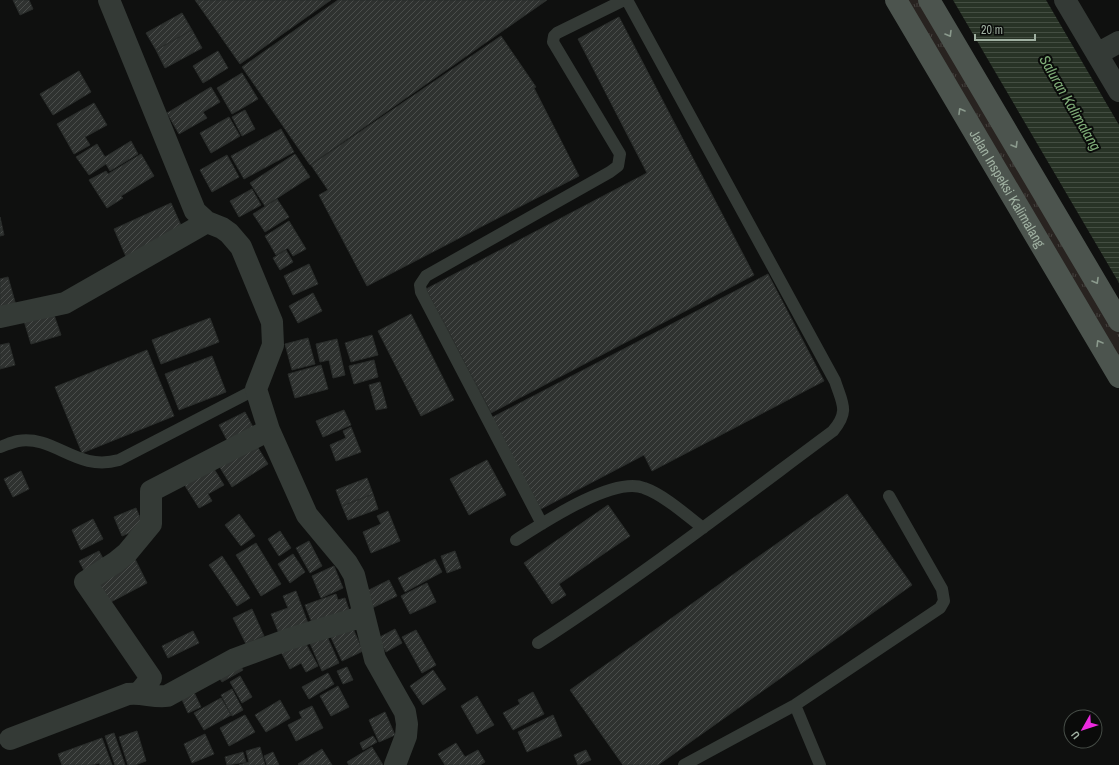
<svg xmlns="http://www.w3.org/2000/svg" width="1119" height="765" viewBox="0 0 1119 765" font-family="'Archivo Narrow',sans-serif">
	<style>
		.grass { fill: url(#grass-tufts) }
		.water { fill: url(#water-rules) }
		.building { fill: url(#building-hatch); stroke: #292c2a }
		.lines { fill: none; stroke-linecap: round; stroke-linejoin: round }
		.lane { stroke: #343a36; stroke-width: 12 }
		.street { stroke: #343a36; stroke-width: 22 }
		.primary { stroke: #4c544e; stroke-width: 22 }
		.oneway { stroke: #8b9a8d }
		.labels { text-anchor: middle; stroke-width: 4; stroke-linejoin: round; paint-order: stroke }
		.street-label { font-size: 14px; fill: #a0b1a2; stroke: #0a0b0a }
		.water-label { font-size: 15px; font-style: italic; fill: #7eac77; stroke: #0a0b0a }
	</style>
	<defs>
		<pattern id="grass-tufts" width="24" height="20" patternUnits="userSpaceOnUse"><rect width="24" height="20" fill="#282320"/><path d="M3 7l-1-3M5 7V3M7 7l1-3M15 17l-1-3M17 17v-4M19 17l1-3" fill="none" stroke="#44413d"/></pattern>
		<pattern id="water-rules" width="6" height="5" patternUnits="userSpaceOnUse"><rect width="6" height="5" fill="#283326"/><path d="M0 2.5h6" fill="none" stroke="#444e42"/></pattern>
		<pattern id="building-hatch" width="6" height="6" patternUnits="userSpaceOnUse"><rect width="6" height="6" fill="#2f3230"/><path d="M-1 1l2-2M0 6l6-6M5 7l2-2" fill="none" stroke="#4a4d4b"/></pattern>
	</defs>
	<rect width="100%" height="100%" fill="#0f100f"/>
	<!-- grass -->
	<path class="grass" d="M896 0H929L1119 321V377Z"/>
	<!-- water -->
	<path class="water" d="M953 0H1046L1119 125V283Z"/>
	<!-- building -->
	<path class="building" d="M13 0H29L33 9 20 15Z
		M195 0H331L240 64Z
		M338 0H547L310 165 242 67Z
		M182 13 192 30 156 50 146 33Z
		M619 17 754 275 491 413 426 289 647 173 578 39Z
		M192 30 202 48 165 68 156 50Z
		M501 36 536 87 534 88 579 176 367 286 319 195 328 190 311 165Z
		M218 51 228 68 203 83 193 66Z
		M79 71 91 92 53 115 40 94Z
		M242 73 258 99 232 114 217 88Z
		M211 87 220 102 203 112 207 118 179 134 167 113Z
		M94 103 107 125 85 137 90 145 74 154 57 124Z
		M245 110 255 129 242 136 232 117Z
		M229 117 240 136 211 153 200 133Z
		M281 129 294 152 244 179 231 156Z
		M131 141 138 154 110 171 106 164 89 175 76 157 97 144 105 157Z
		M141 154 154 176 121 196 123 198 107 208 89 180 106 171 108 174Z
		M295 154 310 177 265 206 250 183Z
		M227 155 239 177 212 192 200 170Z
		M252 189 261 205 239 217 230 201Z
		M277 199 289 217 265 232 253 214Z
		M171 203 184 232 127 259 114 229Z
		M0 217 4 235 0 236Z
		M289 221 306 249 293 256 288 248 276 255 265 236Z
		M286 250 293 262 280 270 273 258Z
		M309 264 318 284 293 295 284 276Z
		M768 274 824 381 652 471 644 455 539 510 491 418Z
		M8 277 17 309 0 313V279Z
		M313 293 322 311 298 323 289 306Z
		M53 312 61 335 31 344 24 321Z
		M411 314 454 400 421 416 378 331Z
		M210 318 219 342 161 364 152 340Z
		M372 335 378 355 351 362 345 343Z
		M308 338 315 364 292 370 285 344Z
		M337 339 345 375 333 378 329 360 320 362 316 344Z
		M9 343 15 365 0 369V345Z
		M147 350 174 416 82 453 55 387Z
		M212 356 226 392 179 410 165 374Z
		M374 360 378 377 354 384 349 366Z
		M321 365 328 389 295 398 288 374Z
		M380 382 387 408 376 410 369 385Z
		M344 410 351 425 323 437 316 421Z
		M245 412 254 429 228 442 219 425Z
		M351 427 361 452 336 461 330 445 346 438 343 431Z
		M255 443 268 464 232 487 219 466Z
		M487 460 506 495 469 515 450 479Z
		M211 464 224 485 208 494 212 501 199 508 182 481Z
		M21 471 29 489 13 497 4 479Z
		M367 478 373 494 342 506 336 490Z
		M373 494 378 509 348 520 342 506Z
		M847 494 912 585 658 765H623L570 690Z
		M608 505 630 536 559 584 566 595 552 604 524 563Z
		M136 508 144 527 122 536 114 517Z
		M388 511 400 541 371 553 363 532 381 524 377 516Z
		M239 514 255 536 241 546 225 525Z
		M93 519 103 539 81 550 72 530Z
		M280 531 291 548 279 556 268 539Z
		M309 541 322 566 310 573 296 548Z
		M256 543 281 584 261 596 236 555Z
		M99 551 107 566 87 576 79 561Z
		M455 551 461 568 447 573 441 556Z
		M293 554 305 572 290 583 278 564Z
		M222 556 250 598 237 606 209 565Z
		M135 559 147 583 107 604 95 580Z
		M435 559 442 572 405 592 398 578Z
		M334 566 343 588 321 598 312 576Z
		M389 580 397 596 372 608 365 592Z
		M427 583 436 602 410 614 401 596Z
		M296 591 309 626 280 636 271 614 288 608 283 596Z
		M336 594 338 600 345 598 349 610 314 628 305 605Z
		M252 609 264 636 246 644 233 618Z
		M350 622 363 651 342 661 328 631Z
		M395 629 402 643 386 652 378 638Z
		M416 630 436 665 422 673 402 637Z
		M193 631 199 643 168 658 162 646Z
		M326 634 339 663 322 671 309 641Z
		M303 638 318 666 306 672 301 663 290 669 280 650Z
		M238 662 243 670 222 682 217 674Z
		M347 667 353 680 343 684 337 671Z
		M433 670 446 689 423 705 410 686Z
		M328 673 334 684 309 699 302 687Z
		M240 676 252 697 242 703 230 682Z
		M338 686 349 707 331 716 320 696Z
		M192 688 201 707 188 713 179 693Z
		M232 689 243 710 232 716 221 695Z
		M533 692 544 714 513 730 503 713 520 704 518 700Z
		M477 696 494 725 477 734 461 706Z
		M221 698 231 715 204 730 194 713Z
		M280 700 290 718 266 732 255 715Z
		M312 706 323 728 296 741 288 725 302 718 299 712Z
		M385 712 395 735 379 742 369 720Z
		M245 715 255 732 229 746 220 728Z
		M553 715 562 736 527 752 518 732Z
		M137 731 146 761 135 765H128L119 737Z
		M114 733 125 765H115L105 736Z
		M205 734 214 754 192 763 184 744Z
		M373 736 377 742 363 750 360 743Z
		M102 738 112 765H100L99 763 92 765H62L58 754Z
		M456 743 465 757 478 750 485 762 480 765H445L438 754Z
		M260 747 265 765H239L249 762 246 751Z
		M372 747 383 765H349L347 762Z
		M322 749 332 765H299L298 764Z
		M586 750 591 760 578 765 574 755Z
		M243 752 246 762 227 765 225 757Z
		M273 752 279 765H267L264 756Z"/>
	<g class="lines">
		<!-- lane -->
		<path class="lane" d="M0 447C6 445 12 442 18 441 55 435 76 472 119 460L256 389
			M542 524 421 292 420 285 426 276 610 172 618 166 620 154 553 42 554 36 557 33 624 0
			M516 540C543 523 613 476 644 488 664 495 686 515 703 528
			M538 643C640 577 736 503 833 431 850 411 842 403 835 381L627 0
			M795 705 820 765
			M684 765 795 705 940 608 944 601 942 589 889 496"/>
		<!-- street -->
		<path class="street" d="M109 0 195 211 207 222 222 228 229 233 241 247 272 322 273 345 256 389 269 430 307 515 347 563 354 575 375 659 405 712 407 724 406 736 395 765
			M1065 0 1119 91
			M1097 54 1119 42
			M0 317 65 303 207 222
			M140 692 151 678 85 582 116 562 127 553 151 524V491L269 430
			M10 739 128 694C142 692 154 698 167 696L235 659 289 639 364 616"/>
		<!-- primary -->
		<g class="primary">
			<path id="s1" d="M896 0 1119 377"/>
			<path d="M929 0 1119 321"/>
		</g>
	</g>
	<!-- one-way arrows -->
	<defs><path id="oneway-chevron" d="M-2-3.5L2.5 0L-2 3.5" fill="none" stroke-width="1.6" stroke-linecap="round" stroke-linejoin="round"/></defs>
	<g class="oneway">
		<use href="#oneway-chevron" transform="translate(949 34) rotate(59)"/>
		<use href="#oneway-chevron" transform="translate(961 111) rotate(-120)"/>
		<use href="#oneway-chevron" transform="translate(1015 145) rotate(59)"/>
		<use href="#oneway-chevron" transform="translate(1096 281) rotate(60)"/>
		<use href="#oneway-chevron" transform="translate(1099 343) rotate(-121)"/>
	</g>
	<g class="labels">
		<!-- street labels -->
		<g class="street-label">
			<text dy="5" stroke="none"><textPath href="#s1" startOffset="219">Jalan Inspeksi Kalimalang</textPath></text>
		</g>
		<!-- water labels -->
		<g class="water-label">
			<text transform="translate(1070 103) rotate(60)" y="5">Saluran Kalimalang</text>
		</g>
	</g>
	<!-- north arrow -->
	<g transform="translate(1083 729) rotate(231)"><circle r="19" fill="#0a0b0a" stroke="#464d47"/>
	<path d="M0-3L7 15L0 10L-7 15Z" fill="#ed2ae0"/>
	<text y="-6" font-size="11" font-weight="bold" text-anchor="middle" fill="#a0b1a2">U</text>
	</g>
	<!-- scale -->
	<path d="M975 34v6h60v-6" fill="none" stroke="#a0b1a2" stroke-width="2"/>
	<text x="981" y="34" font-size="12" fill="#a0b1a2" stroke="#0a0b0a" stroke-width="3" paint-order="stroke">20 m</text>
</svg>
